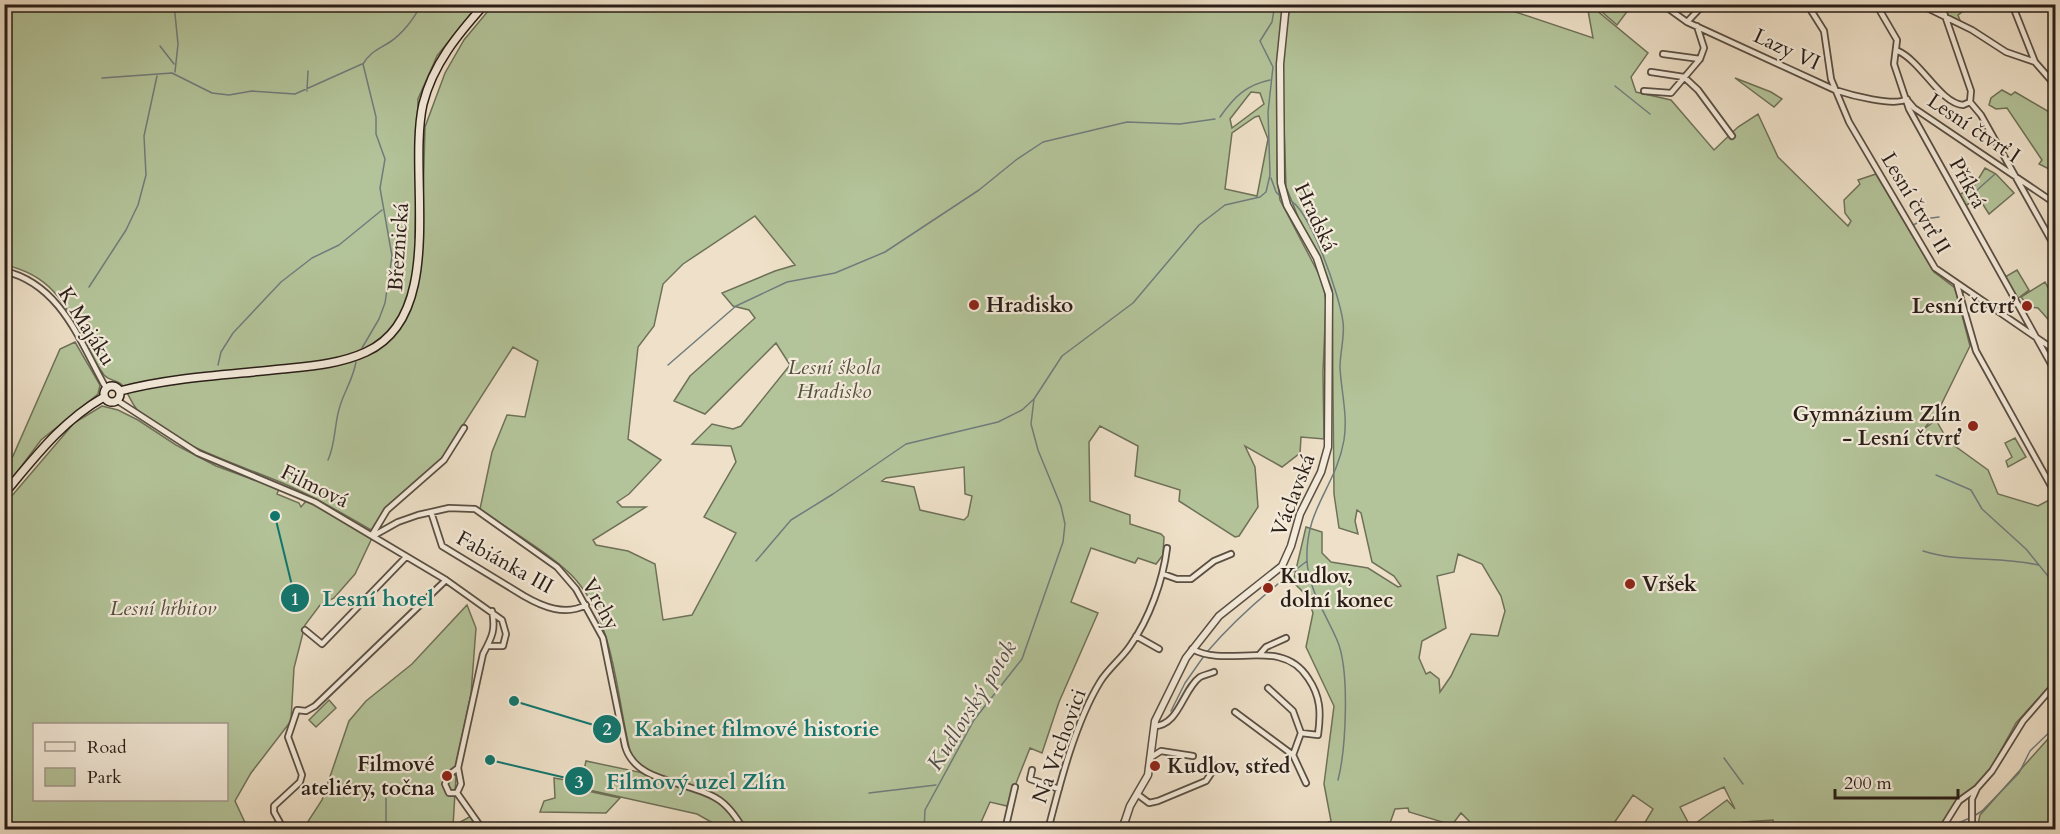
<svg xmlns="http://www.w3.org/2000/svg" width="2060" height="834" viewBox="0 0 2060 834" font-family="Cardo,serif">
	<style>
		.green { fill: #b4c49a; stroke: #6e7159; stroke-width: 1.5; fill-rule: evenodd }
		.lines { fill: none; stroke-linecap: round; stroke-linejoin: round }
		.stream { stroke: #707c7d; stroke-width: 1.5 }
		.minor-casing { stroke: #5a4f44; stroke-width: 8 }
		.tertiary-casing { stroke: #5a4f44; stroke-width: 9 }
		.secondary-casing { stroke: #291e18; stroke-width: 10 }
		.minor { stroke: #f5ecdc; stroke-width: 4.5 }
		.tertiary { stroke: #f5ecdc; stroke-width: 6 }
		.secondary { stroke: #f5ecdc; stroke-width: 7 }
		.poi-dot { fill: #8f2418; stroke: #f5ecdc; stroke-width: 2 }
		.labels { text-anchor: middle; stroke-width: 4.5; stroke-linejoin: round; paint-order: stroke }
		.street-label { font-size: 21px; fill: #291e18; stroke: #f5ecdc }
		.poi-label { font-size: 21px; font-weight: bold; fill: #291e18; stroke: #f5ecdc; text-anchor: start }
		.park-label { font-size: 21px; font-style: italic; fill: #53503f; stroke: #f5ecdc }
		.water-label { font-size: 22px; font-style: italic; fill: #4c4d4b; stroke: #f5ecdc }
		.leader { fill: none; stroke: #0f766e; stroke-width: 2 }
		.callout-dot { fill: #0f766e; stroke: #f5ecdc; stroke-width: 2 }
		.mark-label { font-size: 18px; text-anchor: middle; font-weight: bold; fill: #fff }
		.callout-label { font-size: 22px; text-anchor: middle; font-weight: bold; fill: #0f766e; stroke: #f5ecdc; stroke-width: 4.5; stroke-linejoin: round; paint-order: stroke }
	</style>
	<rect width="100%" height="100%" fill="#efe1c9"/>
	<filter id="stains"><feTurbulence type="fractalNoise" baseFrequency=".00333" numOctaves="4"/><feColorMatrix values="0 0 0 0 .2 0 0 0 0 .09 0 0 0 0 .02 0 0 0 .5 -.17"/></filter>
	<radialGradient id="worn" r=".72"><stop offset=".6" stop-color="#630" stop-opacity="0"/><stop offset="1" stop-color="#630" stop-opacity=".3"/></radialGradient>
	<!-- green -->
	<path class="green" d="M1290 4 1495 5 1593 38 1587 5H1590L1648 53 1631 77 1636 92 1671 100 1714 150 1738 127 1758 114 1778 157 1848 226 1851 221 1845 213 1844 200 1860 184 1858 180 1876 174 1934 272 1955 288 1970 346 1938 411 1924 429 1936 420 1948 441 1988 470 1998 494 2038 506 2051 499 2055 502V680L2016 723 1989 772 1943 824 1932 830H1776L1773 820 1743 822 1744 829H1688L1727 800 1735 809 1724 787 1680 807 1689 824 1683 829H1641L1653 809 1633 795 1610 829H1472L1474 826 1461 813 1452 825 1409 812 1408 808 1395 809 1388 829H1354L1346 825H1322L1331 821 1324 784 1334 706 1306 647 1313 613 1307 596 1293 582 1306 527 1322 532V553L1331 562 1368 568 1398 587 1401 586 1394 576 1372 562 1361 513 1357 510 1355 521 1358 534 1339 528 1334 494 1332 290 1319 254 1299 219 1286 187 1282 63ZM1458 554 1482 564 1501 596 1505 611 1498 636 1471 634 1451 676 1440 692 1439 679 1430 672 1426 674 1419 658 1422 641 1446 628 1437 576 1454 572Z
		M5 5H478L437 56 418 99 415 238 422 239 425 127 445 73 464 40 493 5H1283L1278 62 1277 176 1280 200 1323 282 1326 302 1323 372 1324 439 1301 437 1300 453 1282 467 1245 446 1255 467 1258 507 1239 536 1235 537 1179 501 1180 490 1135 476 1138 446 1100 426 1089 442 1090 501 1130 515V524L1161 534 1164 537 1163 555 1156 564 1138 558 1135 563 1091 548 1071 602 1098 613 1059 702 1042 753 1030 748 1007 806 990 802 978 829H713V823L697 814 580 788 586 761 643 773 646 769 632 759C616 700 617 628 576 580 556 557 507 529 480 509L492 452 507 415 525 417 538 361 513 347 442 458 371 530C344 514 316 498 287 485 236 463 183 449 140 413 132 406 129 394 123 386 119 380 109 381 104 375 71 329 69 279 5 265ZM1251 92 1260 93 1264 104 1232 128 1230 119ZM1259 116 1268 139 1257 196 1225 189 1232 133 1255 117ZM755 216 795 265 775 271 722 293 733 306 749 310 755 318 690 376 674 401 705 414 776 343 790 365 741 426 733 429 712 424 692 444 731 446 736 462 704 517 736 533 692 615 663 620 655 564 628 551 596 545 593 540 646 507H622L617 502 629 494 661 460 628 439 638 347 654 326 663 284 683 264ZM964 467 965 494 972 496 968 516 964 520 920 510 914 487 882 481 886 478Z
		M1594 5H1632L1617 25Z
		M1942 5H1972L1958 15 1961 23 1948 15Z
		M1735 78 1771 92 1782 99 1774 107Z
		M2002 90 2011 95 2015 92 2051 113 2055 125V172L2039 164 2042 160 2007 108 1996 109 1989 105 1991 98Z
		M1985 168 1996 174 2014 193 1989 214 1979 198 1965 206 1959 195 1974 186Z
		M2017 270 2029 290 2017 299 2005 277Z
		M2045 282 2055 301V327L2038 308 2029 307 2021 297Z
		M75 342 100 385 98 394 41 440 5 488V466L13 456 60 349Z
		M102 406 118 410 138 420 176 445 216 466 279 489 277 494 299 503 301 507 307 500 372 538 355 574 334 598 320 605 305 625 294 668 291 721 251 773 235 801 248 829H5L4 505 74 423ZM34 724H226V800H34Z
		M2015 438 2026 457 2008 467 2006 461 2012 457 2005 443Z
		M467 605 476 628 471 694 457 760 453 826 475 814 486 829 311 830 307 823 322 800 349 721 366 701 412 664Z
		M329 700 336 708 316 727 309 720Z
		M2055 731V829H1977L1980 815Z
		M554 778 577 782 578 789 620 798 606 813 540 812 544 801 555 798Z"/>
	<g class="lines">
		<!-- stream -->
		<path class="stream" d="M174 4 178 44 175 72
			M160 46 174 64
			M102 78 172 73 212 93 229 95 252 91 295 94 362 64
			M1615 86 1650 114
			M307 91 308 71
			M1220 117C1234 97 1246 85 1270 80
			M1271 178 1276 192 1282 198
			M1288 199C1310 208 1340 297 1343 322 1345 336 1340 352 1340 367 1341 391 1348 415 1344 440 1336 487 1305 508 1307 560 1308 589 1326 614 1337 640 1350 669 1346 749 1338 780
			M1967 199 1995 174
			M1926 257 1908 228 1924 219 1939 217
			M89 287 126 230 138 205 146 175 144 136 157 76
			M362 348 379 319 385 303 392 256 380 188 385 159 376 134V117L363 64C370 52 379 49 390 42 402 34 415 18 421 4
			M218 365 221 352 233 333 281 282 312 258 339 245 382 210
			M668 365 736 306 787 282 835 273 885 252 979 190 1016 160 1043 142 1127 122 1180 124 1215 119
			M328 460C336 443 334 424 340 406 345 390 353 379 356 362
			M1936 475 1971 490 1982 509 2026 549 2056 586
			M1923 551C1961 563 2000 556 2038 565
			M756 561 791 520 833 494 906 444 998 422 1022 410 1034 399
			M1207 652C1237 617 1270 589 1307 561
			M1171 711 1185 683 1204 656
			M1724 758 1743 784
			M869 793 936 785
			M386 798V830
			M1974 816 1982 811 2019 773 2030 751 2056 726
			M1944 829 1970 818
			M924 830 925 810 974 720 1022 659 1063 542 1065 524 1061 506 1038 450 1031 424 1034 399 1062 356 1133 303 1199 225 1225 205 1260 197 1266 192 1270 175 1268 112 1273 67 1260 41 1272 22 1275 4"/>
		<defs>
			<path id="minor" d="M1662 4 1687 22 1835 90C1850 95 1895 107 1907 99
				M1763 4H1768
				M1807 4 1824 31 1831 79 1849 122 1935 268 2056 351
				M1876 4 1897 40 1894 64 1909 109 2056 373
				M1919 4 1972 30 2006 52 2035 62
				M1941 4 1971 91 1970 102
				M2012 4 2035 62 2056 86
				M1687 22 1704 4
				M1898 51C1922 62 1940 103 1963 105L1970 102
				M1663 54 1700 59
				M1651 72 1684 77 1698 90 1732 136
				M1644 91 1671 93 1700 59 1704 48 1697 26
				M1908 101 1914 108 2056 204
				M1970 102 1981 115 2056 249
				M4 271C61 284 80 342 106 388
				M1957 285 1976 351 2056 495
				M118 401 198 453 315 502 446 580 502 620 506 634 503 646H488
				M431 512 442 546 524 596C543 607 565 616 586 605
				M372 535 387 510 444 460 464 428
				M373 536 398 522 418 515 449 508 475 509 557 567 576 589 603 638 625 746C636 784 687 780 716 798 728 805 736 817 744 830
				M1163 574 1177 579H1191L1214 561 1231 554
				M305 630 322 644 406 557
				M1136 636 1159 649
				M1192 649C1229 669 1281 636 1308 678 1321 697 1321 713 1318 735L1301 733
				M1259 655 1266 647 1286 638
				M1268 688 1293 711 1301 733
				M1235 712 1293 755 1306 783
				M1154 726C1179 726 1183 689 1200 677 1204 675 1209 674 1214 672
				M1293 755 1301 733
				M1150 758 1161 751 1193 756
				M1032 770 1030 779 1059 789
				M457 793 461 784 458 768 483 654C492 637 496 630 492 611
				M457 793 483 830
				M457 793H449L445 784 450 774 458 768
				M1137 794 1149 803 1158 801 1206 781 1216 766
				M1124 822 1134 830
				M284 830 274 812V806L300 782 302 775 288 737 297 710 306 711 315 706 446 580
				M1005 830 1015 787
				M1048 830C1060 783 1075 723 1100 682 1108 669 1121 659 1130 646 1149 619 1163 581 1167 548
				M1941 830 1959 801 1977 788
				M1972 830V799L1977 788 1992 771 2023 721 2056 683"/>
			<path id="tertiary" d="M1122 830 1130 806 1148 775 1155 721 1186 658 1219 616 1282 566 1291 546 1300 514 1321 472 1328 447 1329 294 1317 258 1287 205 1281 183 1280 64 1286 4"/>
			<path id="secondary" d="M104 394a8 8 0 1 1 16 0a8 8 0 1 1-16 0Z
				M120 391C173 377 228 375 282 369 311 366 340 364 366 352 448 315 407 175 423 104 433 64 458 34 485 4
				M4 494C35 457 62 421 104 397"/>
		</defs>
		<!-- minor casing -->
		<use href="#minor" class="minor-casing"/>
		<!-- tertiary casing -->
		<use href="#tertiary" class="tertiary-casing"/>
		<!-- secondary casing -->
		<use href="#secondary" class="secondary-casing"/>
		<!-- minor -->
		<use href="#minor" class="minor"/>
		<!-- tertiary -->
		<use href="#tertiary" class="tertiary"/>
		<!-- secondary -->
		<use href="#secondary" class="secondary"/>
	</g>
	<!-- markers -->
	<g class="poi-dot">
		<circle cx="974" cy="305" r="6"/>
		<circle cx="2027" cy="306" r="6"/>
		<circle cx="1973" cy="426" r="6"/>
		<circle cx="1630" cy="584" r="6"/>
		<circle cx="1268" cy="588" r="6"/>
		<circle cx="1155" cy="766" r="6"/>
		<circle cx="447" cy="776" r="6"/>
	</g>
	<g class="labels">
		<!-- street labels -->
		<g class="street-label">
			<text transform="translate(1787 49) rotate(25)" y="7">Lazy VI</text>
			<text transform="translate(1974 128) rotate(34)" y="7">Lesní čtvrť I</text>
			<text transform="translate(1968 183) rotate(61)" y="7">Příkrá</text>
			<text transform="translate(1916 203) rotate(59)" y="7">Lesní čtvrť II</text>
			<text transform="translate(1316 217) rotate(65)" y="7">Hradská</text>
			<text transform="translate(398 247) rotate(-86)" y="7">Březnická</text>
			<text transform="translate(87 326) rotate(58)" y="7">K Majáku</text>
			<text transform="translate(315 486) rotate(26)" y="7">Filmová</text>
			<text transform="translate(1293 495) rotate(-69)" y="7">Václavská</text>
			<text transform="translate(505 562) rotate(29)" y="7">Fabiánka III</text>
			<text transform="translate(601 604) rotate(61)" y="7">Vrchy</text>
			<text transform="translate(1059 746) rotate(-70)" y="7">Na Vrchovici</text>
		</g>
		<!-- poi labels -->
		<g class="poi-label">
			<text x="986" y="312">Hradisko</text>
			<text x="2015" y="313" text-anchor="end">Lesní čtvrť</text>
			<text x="1961" y="421" text-anchor="end">Gymnázium Zlín<tspan x="1961" dy="24">- Lesní čtvrť</tspan></text>
			<text x="1280" y="583">Kudlov,<tspan x="1280" dy="24">dolní konec</tspan></text>
			<text x="1642" y="591">Vršek</text>
			<text x="435" y="771" text-anchor="end">Filmové<tspan x="435" dy="24">ateliéry, točna</tspan></text>
			<text x="1167" y="773">Kudlov, střed</text>
		</g>
		<!-- park labels -->
		<g class="park-label">
			<text x="834" y="374">Lesní škola<tspan x="834" dy="24">Hradisko</tspan></text>
			<text x="163" y="615">Lesní hřbitov</text>
		</g>
		<!-- water labels -->
		<g class="water-label">
			<text transform="translate(971 705) rotate(-58)" y="8">Kudlovský potok</text>
		</g>
	</g>
	<!-- callouts -->
	<path class="leader" d="M275 516L295 598M514 701L607 729M490 760L579 781"/>
	<g class="callout-dot">
		<circle cx="275" cy="516" r="6"/>
		<circle cx="514" cy="701" r="6"/>
		<circle cx="490" cy="760" r="6"/>
		<circle cx="295" cy="598" r="15"/>
		<circle cx="607" cy="729" r="15"/>
		<circle cx="579" cy="781" r="15"/>
	</g>
	<g class="mark-label">
		<text x="295" y="605">1</text>
		<text x="607" y="735">2</text>
		<text x="579" y="788">3</text>
	</g>
	<g class="callout-label">
		<text x="378" y="606">Lesní hotel</text>
		<text x="757" y="736">Kabinet filmové historie</text>
		<text x="696" y="789">Filmový uzel Zlín</text>
	</g>
	<!-- margin -->
	<rect width="2060" height="834" fill="none" stroke="#efe1c9" stroke-width="24"/>
	<rect x="6" y="6" width="2048" height="822" fill="none" stroke="#291e18" stroke-width="3"/>
	<rect x="12" y="12" width="2036" height="810" fill="none" stroke="#291e18" stroke-width="1.5"/>
	<!-- legend -->
	<rect x="33" y="723" width="195" height="78" fill="#f5ecdc" stroke="#a39a8e" stroke-width="1.5"/>
	<rect x="45" y="742" width="30" height="9" fill="#f5ecdc" stroke="#a39a8e" stroke-width="1.5"/>
	<text x="87" y="753" font-size="18" fill="#291e18">Road</text>
	<rect x="45" y="768" width="30" height="18" fill="#b4c49a" stroke="#a39a8e" stroke-width="1.5"/>
	<text x="87" y="783" font-size="18" fill="#291e18">Park</text>
	<!-- scale -->
	<path d="M1835 789v9h123v-9" fill="none" stroke="#291e18" stroke-width="3"/>
	<text x="1844" y="789" font-size="18" fill="#291e18" stroke="#f5ecdc" stroke-width="4.5" paint-order="stroke">200 m</text>
	<rect width="100%" height="100%" filter="url(#stains)"/>
	<rect width="100%" height="100%" fill="url(#worn)"/>
</svg>
